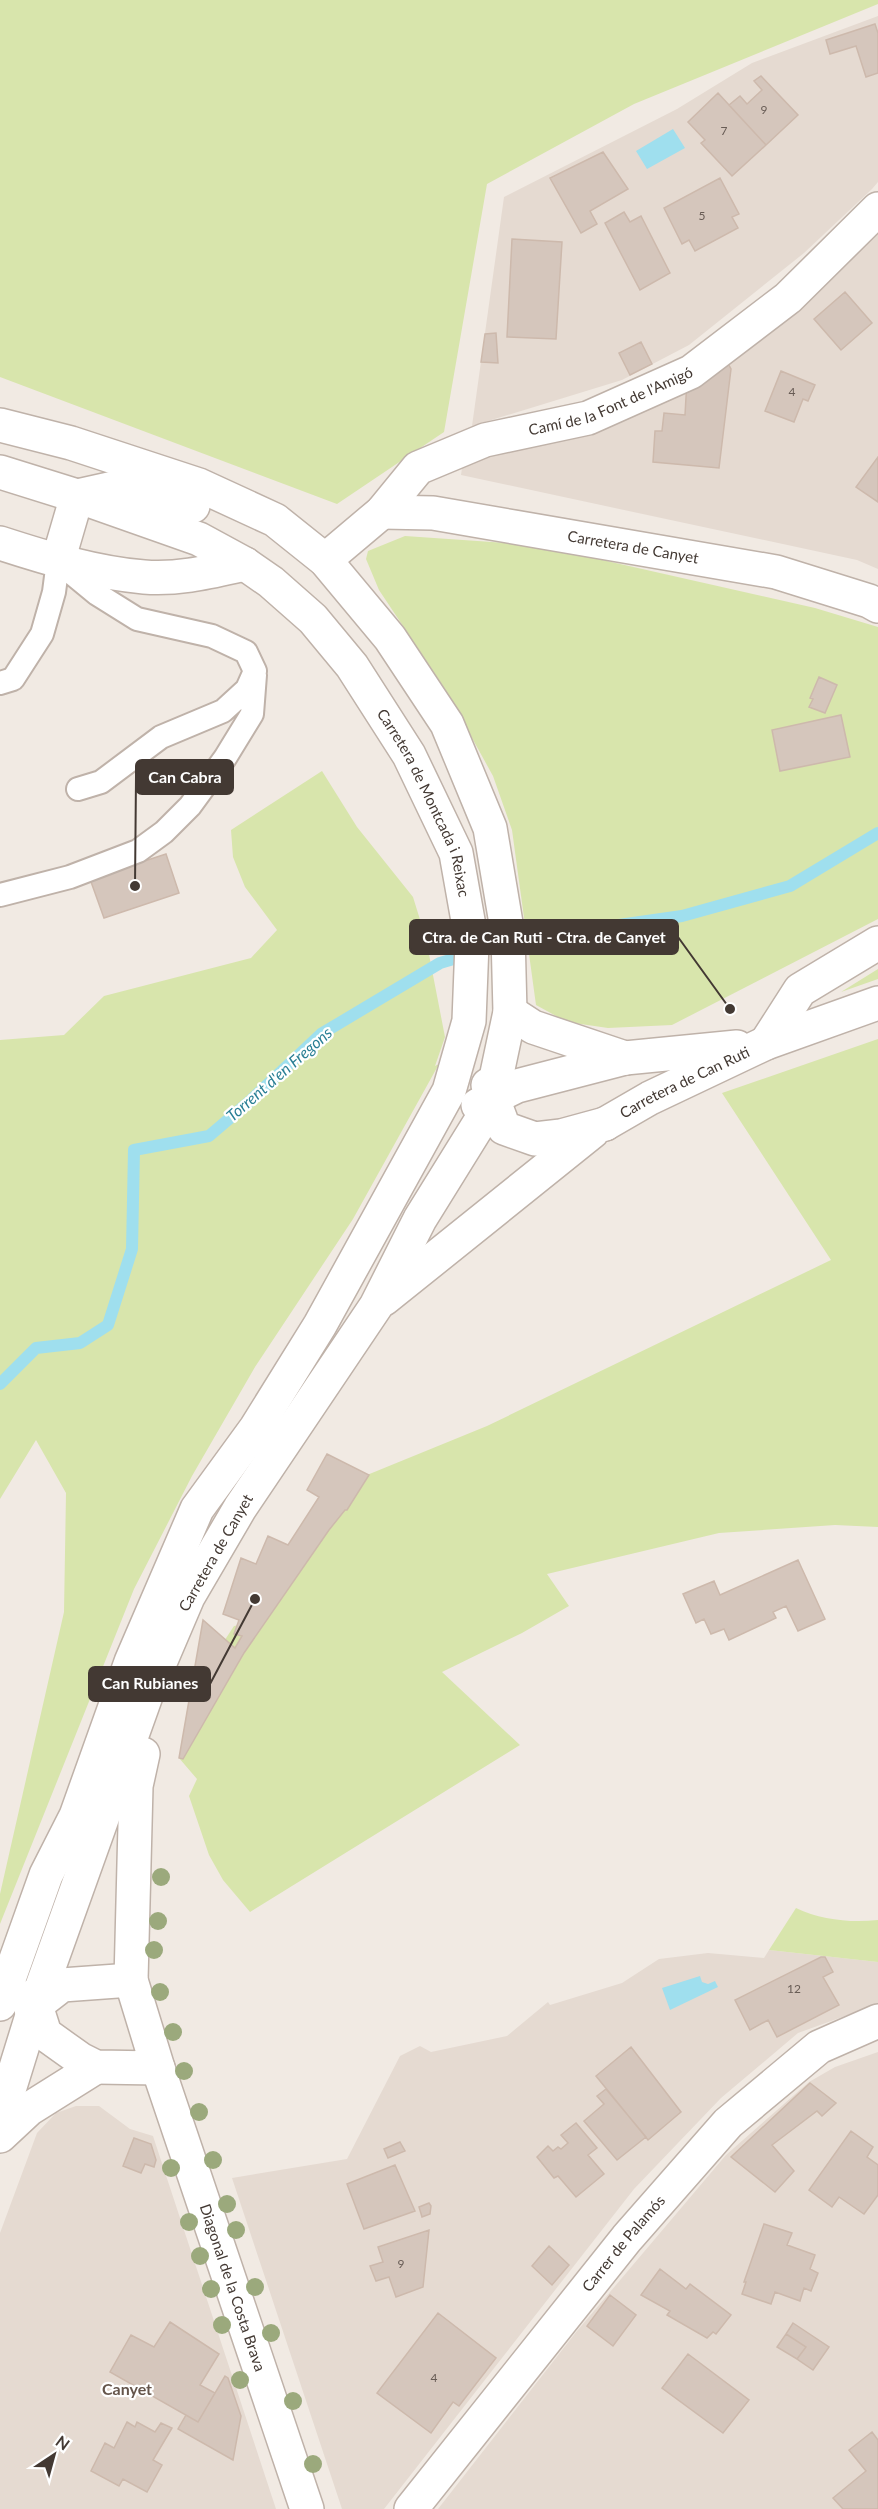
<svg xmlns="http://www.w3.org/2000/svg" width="878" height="2509" viewBox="0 0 878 2509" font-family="Lato,sans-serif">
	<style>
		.residential { fill: #e5dad1 }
		.green { fill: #d8e5ac }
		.water { fill: #9fdfee }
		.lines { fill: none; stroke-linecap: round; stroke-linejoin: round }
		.stream { stroke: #9fdfee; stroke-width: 12 }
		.building { fill: #d5c6bc; stroke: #cdb9ac; stroke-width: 1.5 }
		.service-casing { stroke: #bfb2a9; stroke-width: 26 }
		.minor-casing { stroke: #bfb2a9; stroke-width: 36 }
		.tertiary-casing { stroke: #bfb2a9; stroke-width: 36 }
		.service { stroke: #fff; stroke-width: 22 }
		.minor { stroke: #fff; stroke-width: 33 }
		.tertiary { stroke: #fff; stroke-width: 33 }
		.tree { fill: #9ba97c }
		.labels { text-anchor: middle; stroke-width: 4.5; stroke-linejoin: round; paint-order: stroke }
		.number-label { font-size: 12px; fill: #685c55 }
		.street-label { font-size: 15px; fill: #433933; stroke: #fff }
		.water-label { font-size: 16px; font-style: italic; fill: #2a7f95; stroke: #fff }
		.neighbourhood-label { font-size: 16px; font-weight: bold; fill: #65554b; stroke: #fff }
		.leader { fill: none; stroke: #433933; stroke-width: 2 }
		.callout-dot { fill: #433933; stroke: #fff; stroke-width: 2 }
		.callout { fill: #433933; stroke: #433933; stroke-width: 2 }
		.callout-label { font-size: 16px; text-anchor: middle; font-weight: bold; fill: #fff }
	</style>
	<rect width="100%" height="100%" fill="#f1eae3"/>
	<!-- residential -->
	<path class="residential" d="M878 16V182L872 189 804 253 689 345 622 380 472 426 504 197 677 109 752 63Z
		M878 226V569L857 560 461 475 463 461 574 431Z
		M769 1950 878 1962V2004L798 2033 721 2098 634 2189 384 2509H342L232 2178 347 2159 400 2056 420 2046 431 2052 507 2036 548 2002 550 2005 622 1983 659 1959 708 1953 764 1958Z
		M878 2052V2509H438L577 2331 726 2155 809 2082 835 2067Z
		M76 2106H99L130 2129 153 2136 276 2509H0V2233L37 2133 56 2113Z"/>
	<!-- green -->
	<path class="green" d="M0 0H878V4L634 104 487 184 444 432 337 504 0 377Z
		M405 536 536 545 815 608 878 627V919L672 1025 608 1028 567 1022 536 1005 512 830 493 776 445 689 379 590 366 559 368 551Z
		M322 771 357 827 413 897 426 939 445 1037 435 1066 439 1064 353 1219 255 1367 192 1476 134 1589 0 1924V1894L64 1612 66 1493 36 1440 0 1499V1040L64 1035 104 996 251 958 277 930 245 887 233 857 231 830Z
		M878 969V979L841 992Z
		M878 1039V1527L835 1525 719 1533 547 1574 569 1606 522 1633 442 1672 520 1745 250 1912 223 1880 209 1855 189 1796 197 1779 179 1758 190 1693 234 1626 263 1621 367 1475 487 1426 831 1260 722 1093Z
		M796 1908C821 1920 851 1923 878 1920V1962L769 1950Z"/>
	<!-- water -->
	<path class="water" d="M673 129 685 148 647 169 636 151Z
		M700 1976 702 1982 708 1984 715 1981 718 1987 670 2010 662 1988Z"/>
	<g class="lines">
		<!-- stream -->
		<path class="stream" d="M0 1384 36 1348 80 1343 108 1325 132 1249 134 1150 209 1136 250 1101 321 1034 440 963 521 939 682 916 790 886 878 833"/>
	</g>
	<!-- building -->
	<path class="building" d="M875 24 878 33V73L866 77 856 46 830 54 826 40Z
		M761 76 798 115 766 145 729 105 740 96 747 104 762 90 754 81Z
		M718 93 766 145 732 176 701 143 705 140 688 122Z
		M603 152 628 189 590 211 597 224 581 233 550 178Z
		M720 178 739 214 732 217 738 228 695 251 689 240 682 244 664 208Z
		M624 212 630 222 641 216 670 273 640 290 605 223Z
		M512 239 562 242 556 339 507 337Z
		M845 292 872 323 841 350 814 319Z
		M496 333 498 363 481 362 485 334Z
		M641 342 652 364 630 375 619 353Z
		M725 358 731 369 719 468 653 462 655 431H662L664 413 685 415 687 380Z
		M781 371 815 385 808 401 803 399 794 422 765 411Z
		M878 457V502L856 487Z
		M819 677 837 685 825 713 809 707 813 699 810 698Z
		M841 715 850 757 780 771 772 730Z
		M166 854 179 893 104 918 90 879Z
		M327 1454 369 1475 347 1510H345L329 1530 244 1653 183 1759 179 1758 203 1620 235 1648 242 1636 234 1634 239 1620 223 1614 241 1558 256 1564 268 1536 288 1545 319 1497 307 1490Z
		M798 1560 825 1619 798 1631 786 1606 773 1612 776 1618 729 1640 724 1629 711 1634 704 1619 696 1623 683 1594 714 1581 720 1595Z
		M821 1957H825L833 1972 823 1977 839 2005 777 2037 768 2020 750 2030 735 2000Z
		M631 2047 681 2112 648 2140 596 2076Z
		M810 2083 836 2103 822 2116 817 2111 772 2145 794 2171 775 2192 731 2157Z
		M606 2089 646 2137 617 2160 584 2121 604 2104 597 2096Z
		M576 2123 597 2148 588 2155 604 2174 576 2197 558 2176 554 2178 537 2157 548 2146 553 2151 558 2147 561 2149 568 2143 561 2135Z
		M851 2131 873 2147 867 2157 878 2165V2195L864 2214 839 2197 832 2207 809 2190Z
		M134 2138 151 2144 156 2160 154 2167 145 2164 141 2173 123 2166Z
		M400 2142 405 2151 388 2158 384 2149Z
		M395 2165 415 2211 364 2229 347 2184Z
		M429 2203 431 2206 430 2214 422 2217 419 2207Z
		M764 2224 792 2233 787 2245 815 2255 810 2269 818 2273 811 2291 804 2288 800 2301 775 2292 771 2304 742 2294 746 2282H744Z
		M429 2230 423 2287 396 2297 389 2277 376 2281 370 2266 383 2262 378 2247Z
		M549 2246 569 2265 552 2285 532 2266Z
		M660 2269 686 2289 690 2284 731 2315 716 2334 713 2332 707 2338 667 2315 670 2311 641 2295Z
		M610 2295 636 2315 613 2346 587 2326Z
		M438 2313 496 2358 459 2406 453 2402 431 2433 377 2393Z
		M170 2322 219 2354 200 2385 215 2393 198 2422 110 2372 131 2335 154 2347Z
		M793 2323 829 2347 813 2370 797 2359 806 2347 786 2334Z
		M786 2334 806 2347 797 2359 777 2347Z
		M688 2354 749 2400 723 2433 662 2388Z
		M225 2376 228 2378 241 2416 233 2460 178 2429 186 2415 198 2422Z
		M127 2422 135 2427 137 2422 155 2432 161 2423 172 2428 153 2460 162 2465 147 2492 123 2479 119 2486 91 2471 105 2443 114 2448Z
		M872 2432 878 2440V2509H843L833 2498 866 2471 849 2450Z"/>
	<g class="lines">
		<defs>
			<path id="service" d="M63 566 97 594 137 619 212 636 246 652 255 671 247 689 223 711 161 737 101 782 78 789
				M0 683 13 679 42 634 54 592 58 561
				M0 895 70 877 138 851 164 832 190 806 225 758 252 714 255 675"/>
			<g id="minor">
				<path id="s1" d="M382 512 433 513 776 572 869 601 878 606"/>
				<path id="s2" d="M325 560 382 512 418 468 485 440 588 418 691 372 788 298 878 209"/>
				<path d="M766 1043 800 990 878 943"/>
				<path d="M625 1058 737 1047"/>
				<path id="s3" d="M605 1124 650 1098 766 1043 878 1003"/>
				<path id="s4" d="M158 2068 307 2509"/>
				<path id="s5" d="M411 2509 627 2238 728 2123 819 2047 878 2021"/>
			</g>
			<g id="tertiary">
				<path d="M0 425 71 443 199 485 275 520 325 560 390 638 447 724 490 828 508 935 510 1012 492 1097 482 1119 420 1219 376 1306 240 1508 188 1597 147 1693 35 2006 0 2119"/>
				<path id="s6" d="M0 472 77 496 199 539 245 564 271 582 313 619 352 666 409 755 456 853 472 943 469 1021 449 1091 320 1325 256 1428 197 1509 131 1662 76 1816 46 1875 0 2004"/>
				<path d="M77 496 122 486 193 506"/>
				<path d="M0 543C46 558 96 573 144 577 179 580 213 571 245 564"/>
				<path d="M58 561 77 496"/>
				<path d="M510 1012 533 1027 625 1058"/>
				<path d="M488 1085 504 1128 535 1139 561 1136 605 1124"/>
				<path d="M478 1105 517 1086 625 1058"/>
				<path d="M384 1299 592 1132"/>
				<path d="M33 1996 45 2034 80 2059 96 2067 158 2068 131 1980 136 1786 143 1754"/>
				<path d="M31 2009 62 1985 131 1980"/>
				<path d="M0 2136 29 2109 96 2067"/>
			</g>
		</defs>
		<!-- service casing -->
		<use href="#service" class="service-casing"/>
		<!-- minor casing -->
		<use href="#minor" class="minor-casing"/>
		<!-- tertiary casing -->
		<use href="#tertiary" class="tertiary-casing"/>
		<!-- service -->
		<use href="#service" class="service"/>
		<!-- minor -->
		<use href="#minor" class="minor"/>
		<!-- tertiary -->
		<use href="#tertiary" class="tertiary"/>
	</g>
	<!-- trees -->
	<g class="tree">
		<circle cx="161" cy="1877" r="9"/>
		<circle cx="158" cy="1921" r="9"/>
		<circle cx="154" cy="1950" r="9"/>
		<circle cx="160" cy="1992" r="9"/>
		<circle cx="173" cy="2032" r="9"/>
		<circle cx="184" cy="2071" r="9"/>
		<circle cx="199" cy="2112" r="9"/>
		<circle cx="213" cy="2160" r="9"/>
		<circle cx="171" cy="2168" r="9"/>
		<circle cx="227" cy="2204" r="9"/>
		<circle cx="189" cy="2222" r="9"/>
		<circle cx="236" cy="2230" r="9"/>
		<circle cx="200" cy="2256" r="9"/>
		<circle cx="255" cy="2287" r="9"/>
		<circle cx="211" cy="2289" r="9"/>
		<circle cx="222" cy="2325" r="9"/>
		<circle cx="271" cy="2333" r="9"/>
		<circle cx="240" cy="2380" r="9"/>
		<circle cx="293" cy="2401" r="9"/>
		<circle cx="313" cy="2464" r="9"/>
	</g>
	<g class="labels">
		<!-- number labels -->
		<g class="number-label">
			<text x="764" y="114">9</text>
			<text x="724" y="135">7</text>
			<text x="702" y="220">5</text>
			<text x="792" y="396">4</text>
			<text x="794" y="1993">12</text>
			<text x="401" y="2268">9</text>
			<text x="434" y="2382">4</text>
		</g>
		<!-- street labels -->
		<g class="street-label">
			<text dy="5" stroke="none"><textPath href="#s2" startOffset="336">Camí de la Font de l'Amigó</textPath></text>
			<text dy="5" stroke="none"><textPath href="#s1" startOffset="254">Carretera de Canyet</textPath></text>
			<text dy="5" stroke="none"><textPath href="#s6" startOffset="567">Carretera de Montcada i Reixac</textPath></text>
			<text dy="5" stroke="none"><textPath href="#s3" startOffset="90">Carretera de Can Ruti</textPath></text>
			<text transform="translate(216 1553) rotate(-60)" y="5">Carretera de Canyet</text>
			<text dy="5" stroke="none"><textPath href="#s5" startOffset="340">Carrer de Palamós</textPath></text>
			<text dy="5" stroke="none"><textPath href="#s4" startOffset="232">Diagonal de la Costa Brava</textPath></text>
		</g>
		<!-- water labels -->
		<g class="water-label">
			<text transform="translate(279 1074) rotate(-41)" y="6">Torrent d'en Fregons</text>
		</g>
		<!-- neighbourhood labels -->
		<g class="neighbourhood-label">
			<text x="127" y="2395">Canyet</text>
		</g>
	</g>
	<!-- callouts -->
	<path class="leader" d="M135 886L136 777M730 1009L678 937M255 1599L210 1684"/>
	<g class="callout-dot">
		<circle cx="135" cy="886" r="6"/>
		<circle cx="730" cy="1009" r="6"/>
		<circle cx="255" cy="1599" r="6"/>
	</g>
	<g class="callout">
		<rect x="136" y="760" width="97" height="34" rx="6"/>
		<rect x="410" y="920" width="268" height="34" rx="6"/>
		<rect x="89" y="1667" width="121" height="34" rx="6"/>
	</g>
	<g class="callout-label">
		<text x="185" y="783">Can Cabra</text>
		<text x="544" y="943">Ctra. de Can Ruti - Ctra. de Canyet</text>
		<text x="150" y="1689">Can Rubianes</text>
	</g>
	<!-- north arrow -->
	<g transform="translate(54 2455) rotate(36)" stroke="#ffffff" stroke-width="4.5" paint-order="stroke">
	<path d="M0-4.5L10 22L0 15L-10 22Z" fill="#433933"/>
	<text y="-9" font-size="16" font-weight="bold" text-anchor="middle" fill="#433933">N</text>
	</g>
</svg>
